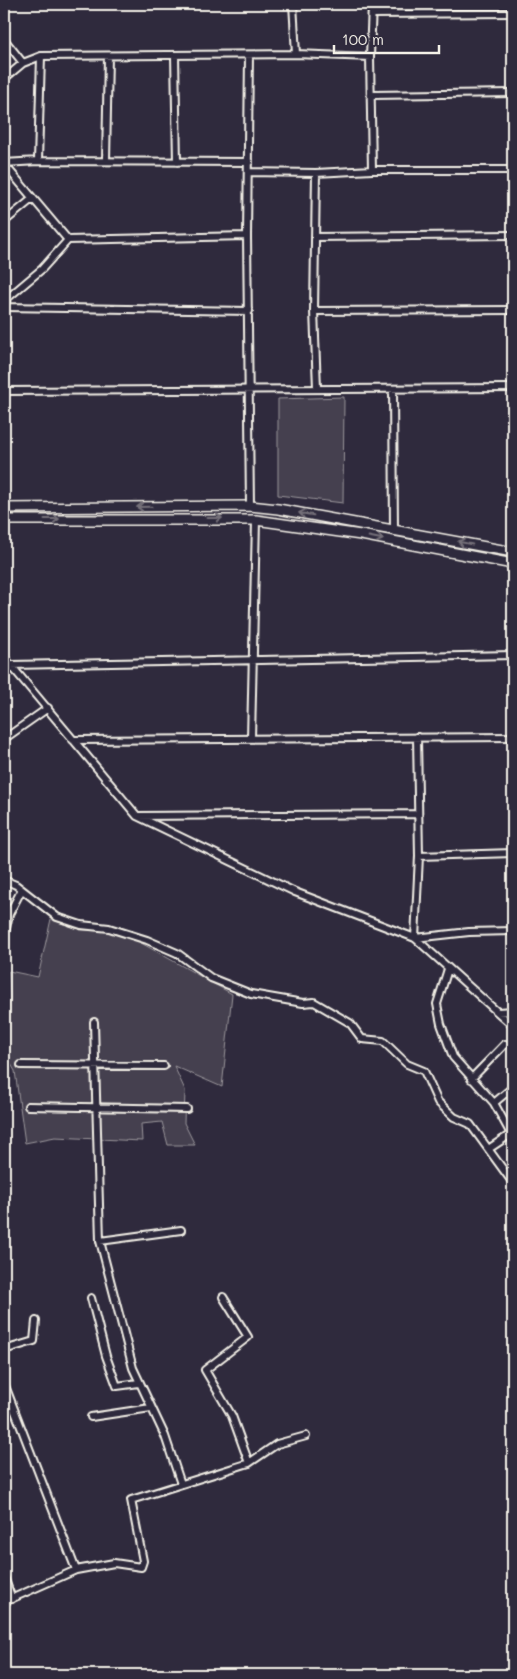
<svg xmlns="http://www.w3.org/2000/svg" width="517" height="1679" viewBox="0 0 517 1679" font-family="Mali,sans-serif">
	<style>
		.green { fill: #454050; stroke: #9c989c }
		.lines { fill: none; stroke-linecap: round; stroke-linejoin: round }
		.street-casing { stroke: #f4f1e8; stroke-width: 10 }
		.secondary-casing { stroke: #f4f1e8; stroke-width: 12 }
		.street { stroke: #2f2a3d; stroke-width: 6 }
		.secondary { stroke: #2f2a3d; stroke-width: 9 }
		.oneway { stroke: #747079 }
	</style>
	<rect width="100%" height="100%" fill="#2f2a3d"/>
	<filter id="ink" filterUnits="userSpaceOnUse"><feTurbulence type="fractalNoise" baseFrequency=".02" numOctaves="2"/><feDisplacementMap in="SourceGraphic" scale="10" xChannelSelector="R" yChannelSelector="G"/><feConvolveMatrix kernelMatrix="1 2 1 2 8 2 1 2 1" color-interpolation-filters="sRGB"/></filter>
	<g filter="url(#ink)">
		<!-- green -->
		<path class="green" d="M344 397 343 503 278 495V399Z
			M51 919 80 930 110 931 134 939 232 994 222 1087 174 1066 185 1090 184 1123 195 1145H168L162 1122 141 1124 142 1141 55 1137 25 1143 15 1071 8 1059 6 1039 10 999 9 971 38 977Z"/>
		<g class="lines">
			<defs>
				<path id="street" d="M293 4 296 54
					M372 14 513 13
					M4 39 23 63
					M249 55 247 236 250 506
					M41 56 38 161 249 162
					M175 56 177 162
					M4 79 23 63 41 56 296 54 370 57
					M372 95 513 93
					M106 161 108 56
					M4 163 38 161
					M4 164 68 240
					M372 170 370 57 372 4
					M248 172 316 173
					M4 222 32 199
					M315 237 513 235
					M4 301 42 269 68 240 247 236
					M4 307 249 311
					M314 311 513 310
					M317 388 314 311 316 173 372 170H513
					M393 389 394 530
					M4 391 513 388
					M4 657 137 816 295 892 415 938 513 1026
					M11 665 513 655
					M417 737 419 856 415 938 469 932 513 931
					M251 738 256 520
					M4 739 48 708
					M73 740 513 737
					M138 816 417 814
					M419 856 513 853
					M4 880 16 885 57 917 81 925 109 928 147 940 177 953 211 978 251 994 303 1003 314 1002 350 1023 362 1039 383 1041 407 1064 424 1071 438 1102 454 1117 470 1124 513 1183
					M4 938 9 914 21 891
					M448 969 437 1004 441 1024 453 1057 494 1103 511 1134 490 1148
					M498 1012 513 1011
					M94 1022 100 1241 133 1368 165 1436 181 1484
					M21 1065 164 1066
					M471 1079 505 1044
					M494 1103 513 1087
					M28 1106 187 1109
					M100 1241 181 1230
					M91 1298 106 1356 117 1386 139 1383
					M4 1350 34 1341 36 1321
					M4 1383 76 1570
					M91 1417 151 1408
					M249 1463 277 1444 306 1436
					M4 1577 12 1599
					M4 1602 76 1570 114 1563 141 1567 143 1561 131 1500 249 1463 232 1416 205 1370 248 1337 223 1297"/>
				<path id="secondary" d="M4 508 250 506 278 509 513 552
					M4 520H256L361 535 513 564"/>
			</defs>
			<!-- street casing -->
			<use href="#street" class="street-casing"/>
			<!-- secondary casing -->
			<use href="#secondary" class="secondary-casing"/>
			<!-- street -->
			<use href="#street" class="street"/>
			<!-- secondary -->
			<use href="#secondary" class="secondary"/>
		</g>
		<!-- one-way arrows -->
		<defs><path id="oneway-shaft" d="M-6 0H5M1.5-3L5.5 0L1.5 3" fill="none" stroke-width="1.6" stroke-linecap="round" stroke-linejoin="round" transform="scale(1.25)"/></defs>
		<g class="oneway">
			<use href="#oneway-shaft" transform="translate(144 507) rotate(179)"/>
			<use href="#oneway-shaft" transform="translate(306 514) rotate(-170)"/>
			<use href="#oneway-shaft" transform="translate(215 518)"/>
			<use href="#oneway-shaft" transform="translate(52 519)"/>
			<use href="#oneway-shaft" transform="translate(376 538) rotate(11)"/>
			<use href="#oneway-shaft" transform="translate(465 543) rotate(-169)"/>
		</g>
	</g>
	<!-- margin -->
	<rect width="517" height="1679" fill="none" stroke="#2f2a3d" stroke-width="20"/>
	<rect x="10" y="10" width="497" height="1659" fill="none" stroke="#f4f1e8" stroke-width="2" filter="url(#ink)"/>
	<!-- scale -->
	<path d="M334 45v8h105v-8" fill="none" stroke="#f4f1e8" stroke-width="2.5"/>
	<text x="342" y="45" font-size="15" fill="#f4f1e8" stroke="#2f2a3d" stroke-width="4" paint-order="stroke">100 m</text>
</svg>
